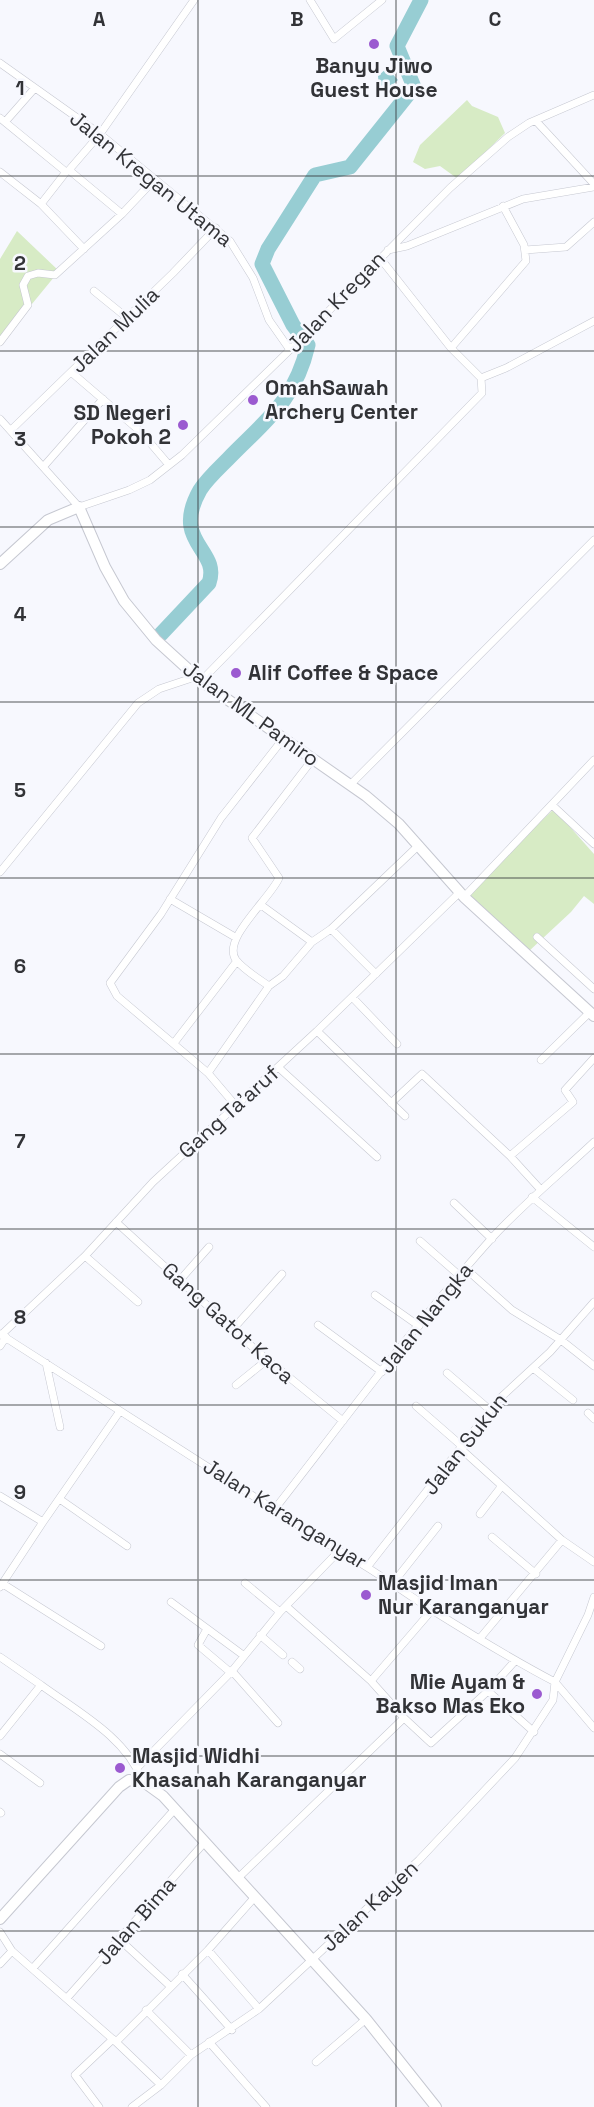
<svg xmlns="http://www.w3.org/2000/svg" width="594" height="2107" viewBox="0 0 594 2107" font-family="'Space Grotesk',sans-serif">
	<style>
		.green { fill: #d7ebc5 }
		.water { fill: #97cdd3 }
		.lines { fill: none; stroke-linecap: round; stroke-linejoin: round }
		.river { stroke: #97cdd3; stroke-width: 15 }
		.street-casing { stroke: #c6c8d1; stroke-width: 8 }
		.secondary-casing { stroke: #c6c8d1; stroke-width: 12 }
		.street { stroke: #fff; stroke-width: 7 }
		.secondary { stroke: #fff; stroke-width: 10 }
		.grid { fill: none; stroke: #323337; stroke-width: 1.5; stroke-opacity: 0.55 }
		.poi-dot { fill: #9b5ad0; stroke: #f7f8fe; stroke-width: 2 }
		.labels { text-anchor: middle; stroke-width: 5; stroke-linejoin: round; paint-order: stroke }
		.poi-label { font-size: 21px; font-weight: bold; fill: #323337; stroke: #f7f8fe; text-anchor: start }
		.street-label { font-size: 21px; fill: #323337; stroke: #f7f8fe }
		.grid-label { font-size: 20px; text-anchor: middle; font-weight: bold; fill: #323337; stroke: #f7f8fe; stroke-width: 5; stroke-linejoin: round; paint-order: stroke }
	</style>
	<rect width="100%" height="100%" fill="#f7f8fe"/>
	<!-- green -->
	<path class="green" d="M467 100 472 106 498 117 505 133 458 179 440 166 425 169 413 162 420 145Z
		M17 231 59 271 0 343V259Z
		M554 809 594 854V904L584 896 571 912 528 952 463 894Z"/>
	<!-- water -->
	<path class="water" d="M387 68 398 80 386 91 379 87 378 76Z"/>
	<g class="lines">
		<!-- river -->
		<path class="river" d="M161 634 209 583C221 549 170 543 200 490 207 479 218 469 228 459 266 420 295 401 308 345L293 325 262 264 268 249 315 175 350 167 414 87 397 46 421 0"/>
		<defs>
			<path id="street" d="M310 0 334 39 382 0
				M0 63 100 134 230 241 253 278 269 320 290 350
				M0 118 66 172 41 204
				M536 121 594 184
				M5 122 34 89
				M0 172 41 204 84 249
				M122 214 69 170 100 134 194 0
				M388 250 407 246 523 199 594 187
				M525 250 566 247 594 222
				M94 291 126 317
				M0 342 28 305 23 285 28 276 38 273 55 275 122 214 154 180
				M451 348 526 261 524 245 503 206
				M71 372 141 432 169 465
				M481 378 506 368 594 321
				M0 419 79 507 129 490 150 480 182 455 300 340 450 188 508 137 529 123 594 95
				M11 430 173 273 216 228
				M44 466 103 399
				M201 681 482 393 481 378 451 348 380 258
				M350 785 594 540
				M552 805 594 844
				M0 872 138 703 159 689 195 677
				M464 897 594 760
				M170 899 235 937
				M261 905 312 942
				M331 929 376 974
				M537 937 594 989
				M269 986C259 979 244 970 236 960 221 939 270 899 279 878L252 838 312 760
				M353 998 397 1044
				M317 1031 405 1116
				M174 1043 237 961
				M541 1060 590 1012
				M278 1067 377 1157
				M208 1073 117 996 110 983 161 914 221 818 283 739
				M391 1103 422 1074 510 1156 541 1190
				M236 1106 208 1073 269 986 283 976 312 942 331 929 419 845
				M510 1156 573 1102 565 1090 594 1058
				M532 1197 594 1247
				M454 1203 492 1239
				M116 1222 258 1352 343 1421
				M420 1241 460 1276
				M85 1256 138 1302
				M466 1269 512 1310 561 1340 594 1366
				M180 1280 209 1247
				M375 1295 419 1326
				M318 1325 382 1372
				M233 1329 282 1274
				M0 1334 339 1551C372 1568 400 1590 432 1610 472 1635 513 1660 555 1682L553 1700 515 1758 419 1860 259 2009 191 2055 161 2085 132 2107
				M1 1335 85 1256 153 1182 317 1031 460 892
				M0 1346 6 1337
				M46 1363 60 1427
				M533 1368 573 1400
				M447 1373 490 1410
				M236 1385 267 1360
				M416 1406 463 1447
				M588 1413 594 1419
				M461 1449 562 1540 594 1562
				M0 1496 43 1522 0 1587
				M61 1500 127 1546
				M274 1510C345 1419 414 1325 491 1239 523 1204 560 1174 594 1142
				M480 1514 501 1487
				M43 1522 120 1411
				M492 1537 536 1574
				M368 1566 498 1400 550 1352 594 1302
				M245 1583 280 1612
				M393 1583 438 1526
				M3 1584 101 1646
				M594 1597 588 1615 555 1682 594 1728
				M171 1602 243 1655
				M286 1606 371 1681
				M207 1629 198 1645 230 1672
				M260 1635 283 1655
				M481 1637 562 1540
				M0 1657 41 1685
				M292 1662 300 1669
				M232 1671 278 1723
				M488 1691 534 1732
				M404 1718 431 1743 488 1691 515 1661
				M0 1736 41 1685C75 1710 128 1738 142 1781
				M0 1754 40 1783
				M137 1768 232 1671 280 1612 339 1551
				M0 1812 1 1813
				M237 1879 404 1718 371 1681 432 1610
				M0 1932 12 1951 116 2042 161 2085
				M120 1940 170 1986
				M208 1950 259 2009
				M0 1964 12 1951
				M33 1968 175 1809
				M182 1974 232 2030
				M67 1998 204 1843
				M146 2010 191 2055
				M116 2042 208 1950 254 1898
				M209 2042 266 2107
				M316 2062 366 2019
				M99 2107 75 2075 113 2039"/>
			<path id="secondary" d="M0 564 48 520 79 507 105 567 124 601 156 640 201 681 366 796 399 824 464 897 594 1016
				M0 1919 119 1787 129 1780 145 1783 163 1796 366 2019 436 2107"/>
		</defs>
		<!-- street casing -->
		<use href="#street" class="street-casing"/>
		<!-- secondary casing -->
		<use href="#secondary" class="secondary-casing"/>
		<!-- street -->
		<use href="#street" class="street"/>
		<!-- secondary -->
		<use href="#secondary" class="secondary"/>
	</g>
	<!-- grid -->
	<path class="grid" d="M198 0V2107M396 0V2107M0 176H594M0 351H594M0 527H594M0 702H594M0 878H594M0 1054H594M0 1229H594M0 1405H594M0 1580H594M0 1756H594M0 1931H594"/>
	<!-- markers -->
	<g class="poi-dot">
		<circle cx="374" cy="44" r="6"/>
		<circle cx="253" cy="400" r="6"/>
		<circle cx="183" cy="425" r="6"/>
		<circle cx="236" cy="673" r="6"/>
		<circle cx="366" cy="1595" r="6"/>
		<circle cx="537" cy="1694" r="6"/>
		<circle cx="120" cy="1768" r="6"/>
	</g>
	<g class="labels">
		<!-- poi labels -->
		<g class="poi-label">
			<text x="374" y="73" text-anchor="middle">Banyu Jiwo<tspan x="374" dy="24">Guest House</tspan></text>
			<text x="265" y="395">OmahSawah<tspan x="265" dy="24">Archery Center</tspan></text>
			<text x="171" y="420" text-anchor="end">SD Negeri<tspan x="171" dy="24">Pokoh 2</tspan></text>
			<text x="248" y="680">Alif Coffee &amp; Space</text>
			<text x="378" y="1590">Masjid Iman<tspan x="378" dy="24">Nur Karanganyar</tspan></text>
			<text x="525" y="1689" text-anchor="end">Mie Ayam &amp;<tspan x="525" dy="24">Bakso Mas Eko</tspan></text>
			<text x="132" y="1763">Masjid Widhi<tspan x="132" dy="24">Khasanah Karanganyar</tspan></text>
		</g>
		<!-- street labels -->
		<g class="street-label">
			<text transform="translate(151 179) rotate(39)" y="7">Jalan Kregan Utama</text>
			<text transform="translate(336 302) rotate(-46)" y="7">Jalan Kregan</text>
			<text transform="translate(115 330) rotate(-44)" y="7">Jalan Mulia</text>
			<text transform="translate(251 714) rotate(36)" y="7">Jalan ML Pamiro</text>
			<text transform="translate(229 1112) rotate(-42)" y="7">Gang Ta'aruf</text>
			<text transform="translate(426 1318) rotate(-51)" y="7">Jalan Nangka</text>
			<text transform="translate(228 1323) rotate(42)" y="7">Gang Gatot Kaca</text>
			<text transform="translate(465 1444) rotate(-52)" y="7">Jalan Sukun</text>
			<text transform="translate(285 1514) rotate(32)" y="7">Jalan Karanganyar</text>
			<text transform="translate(370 1906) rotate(-43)" y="7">Jalan Kayen</text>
			<text transform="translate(136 1921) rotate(-49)" y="7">Jalan Bima</text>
		</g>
	</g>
	<g class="grid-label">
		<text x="99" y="26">A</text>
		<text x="297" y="26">B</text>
		<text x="495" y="26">C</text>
		<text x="20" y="95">1</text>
		<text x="20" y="270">2</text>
		<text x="20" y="446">3</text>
		<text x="20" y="621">4</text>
		<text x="20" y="797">5</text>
		<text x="20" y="973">6</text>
		<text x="20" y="1148">7</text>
		<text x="20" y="1324">8</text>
		<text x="20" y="1499">9</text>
	</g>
</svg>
